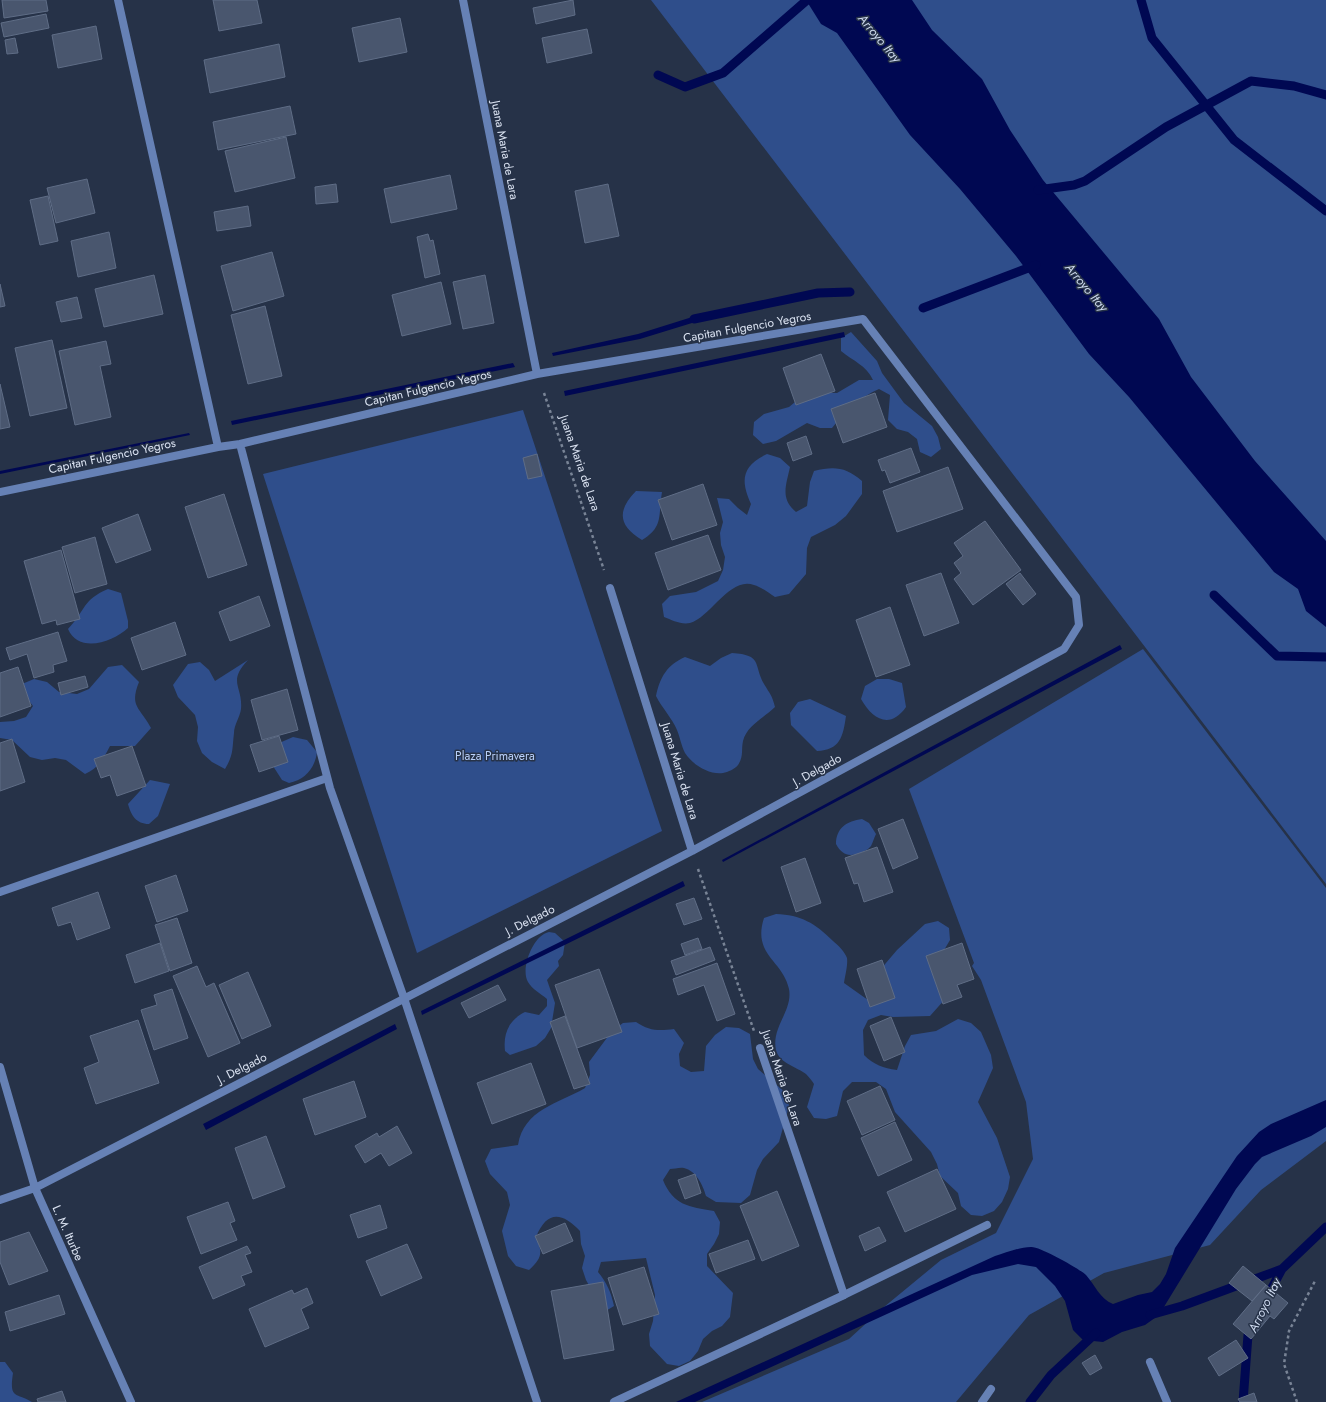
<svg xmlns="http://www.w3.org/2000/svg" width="1326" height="1402" viewBox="0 0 1326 1402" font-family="Jost,sans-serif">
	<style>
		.green { fill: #2f4e8b }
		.water { fill: #000852 }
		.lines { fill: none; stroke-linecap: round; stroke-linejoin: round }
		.stream { stroke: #000852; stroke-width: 9 }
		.building { fill: #49566e; stroke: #5f6d86 }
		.path { stroke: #798496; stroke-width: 2.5; stroke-dasharray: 3 3; stroke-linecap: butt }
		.service { stroke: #6681b5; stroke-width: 8 }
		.minor { stroke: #6681b5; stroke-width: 8 }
		.labels { text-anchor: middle; stroke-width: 3; stroke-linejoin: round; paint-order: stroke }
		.street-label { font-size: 12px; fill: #dbe3f2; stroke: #263248 }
		.park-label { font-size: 12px; fill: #b9d0fa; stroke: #263248 }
		.water-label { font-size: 13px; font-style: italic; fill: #ccd8ed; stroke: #263248 }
	</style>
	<rect width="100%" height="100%" fill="#263248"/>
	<!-- green -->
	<path class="green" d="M651 0H1326V884Z
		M851 332 877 361 882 373 904 403 932 426 938 437 941 449 931 457 920 452 917 439 908 432 897 429 888 420 890 395 879 389C860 397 845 412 832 428H820L807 423 776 441 763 444 753 435 754 422 764 414 789 407 800 398 811 392 837 393 859 380H873C866 365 853 361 841 351V338Z
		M523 410 662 831 417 953 263 474Z
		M767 454 780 458 790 467C786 486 780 498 796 512L807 506 810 482 814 471C834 466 846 467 862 481V494L846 516 835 525 811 537 807 548 806 574 789 594 775 597C769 593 761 587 754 585 730 576 711 617 690 623 681 625 672 620 664 617L662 604 670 596 696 592 718 581 723 570 725 557 721 545 720 533 723 522 717 498 729 499 738 508 747 515 751 504C740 480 742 466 767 454Z
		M636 491 662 492C658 515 664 527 642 540 618 526 617 510 636 491Z
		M108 589 121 593 128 621V628C113 642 79 654 68 629 86 610 82 600 108 589Z
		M1143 649 1326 888V1141L1261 1190 1210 1245 1104 1273 1029 1315 956 1402H702L849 1339 884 1307 941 1260 996 1233 1033 1159 1026 1102 981 980 972 966 974 963 909 789Z
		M732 653C763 655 753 664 764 684 770 694 772 695 775 707 764 718 747 725 743 741 741 750 744 756 738 765 735 769 728 772 723 773 709 775 693 765 685 753 681 745 680 737 677 730 672 718 662 708 656 696 660 677 667 665 685 657L710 666 721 658Z
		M248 660C227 682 243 686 241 709 240 717 234 725 234 733 232 749 234 754 225 769L212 762 202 753 197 741 198 727 195 715 178 697 173 685 188 664 200 662 209 670 215 681Z
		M122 665 139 682C129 707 140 707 151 728L135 746H110C103 760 98 768 85 774L66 760 55 758 42 760 30 757 12 740 0 738V722L14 721 26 717 33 706 26 697 22 684 34 679 47 682 59 692 77 694 89 689 108 667Z
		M877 679H889L902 683 906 707C890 730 872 719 861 699L865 686Z
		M810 699 846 716C843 737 840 750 817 751L791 725 790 713 798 702Z
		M293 737 307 740 317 752C315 768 305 780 289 783L282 780 273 766 277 744Z
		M150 780 170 784 158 816 149 824C136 824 131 815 128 804Z
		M862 819 869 823 876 834C874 838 873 842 871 846 868 850 864 851 860 853 849 857 842 855 836 844 836 828 847 821 862 819Z
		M776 914C801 915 815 923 833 941 838 945 845 952 847 958 848 965 845 976 844 983L875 1005 880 970 897 950 925 924 938 921 949 928 950 940 937 962 946 998 930 1016 893 1017 881 1015 868 1020 863 1030 864 1055C874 1065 883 1068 897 1070L905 1046 911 1035 936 1031 958 1019 971 1023 981 1032 991 1055 993 1068 978 1102 997 1138 1010 1177 1008 1189 1002 1202 994 1211 982 1216 971 1215 961 1206 958 1193 940 1176 937 1164 931 1152 895 1112 886 1089 876 1082H852L843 1091 837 1116 826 1119 814 1118 807 1107 814 1084C812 1081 809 1077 806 1074 797 1067 779 1063 776 1050 771 1027 793 1011 789 989 783 960 752 955 764 918Z
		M549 932 555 933 565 942 563 955 558 961 559 966 547 980 555 1003 551 1028 545 1038 536 1046 510 1055 505 1051C503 1033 509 1020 525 1012L539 1015 547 1006V999C541 994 532 989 528 982 520 969 533 935 549 932Z
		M636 1022C649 1031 659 1031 674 1029L684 1043 679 1054 680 1066 691 1072 704 1071 706 1046 715 1035 726 1027 739 1028 750 1034 753 1059 758 1069 786 1093 789 1106 779 1142 763 1159 757 1170 750 1195 741 1203 716 1202 706 1196C703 1185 696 1171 684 1168 680 1167 674 1169 670 1169L663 1180C673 1205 689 1207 714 1211L720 1222 719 1234 714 1244 707 1254V1266L733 1293 730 1317 722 1326 712 1331 703 1339 698 1351 690 1361 679 1366 667 1364 650 1346 649 1334 653 1321 655 1295 646 1258 601 1262 598 1272C607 1283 611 1292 614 1306L604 1312 586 1280 582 1268 585 1256 581 1244 580 1231C562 1212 547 1210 536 1237 543 1253 542 1258 529 1270L516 1266 508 1256 502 1231 510 1205 507 1192 490 1174 485 1161 491 1149 518 1145C524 1109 558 1104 585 1088L590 1075 589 1062 612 1031 623 1023Z
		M0 1362H5L13 1373C9 1400 16 1392 32 1402H0Z"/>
	<!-- water -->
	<path class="water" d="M806 0H912L932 30 982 79 1010 130 1043 180 1159 319 1191 377 1255 461 1326 541V627L1306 611 1298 589 1274 572 1129 397 1089 354 1016 256 960 189 910 135 837 33 821 24Z
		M705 313V319L640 339 553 356 552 353 638 334Z
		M844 332 845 337 565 396 564 391Z
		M513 363 515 367 232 425 231 421Z
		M189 433 190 435 0 474V471Z
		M1120 645 1122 649 723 862 722 860Z
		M683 881 685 886 422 1015 421 1011Z
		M395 1024 397 1029 206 1130 203 1124Z
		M1326 1100V1127L1311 1136 1262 1157 1255 1164 1236 1189 1159 1315 1145 1325 1122 1332 1103 1342 1083 1340 1073 1330 1065 1301 1055 1286 1036 1267 1018 1264 972 1275 695 1402H676L995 1256C1006 1253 1019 1247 1031 1247 1039 1246 1080 1269 1086 1275 1095 1285 1100 1299 1113 1304L1138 1295 1152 1292 1160 1284 1166 1274 1175 1248 1237 1156 1259 1132 1271 1124Z"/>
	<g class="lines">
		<!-- stream -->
		<path class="stream" d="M1141 0 1152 38 1234 140 1326 211
			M658 75 685 87 723 73 807 0
			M1038 190 1074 185 1085 181 1166 127 1251 81 1294 86 1326 95
			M923 308 1036 265
			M694 319 818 293 850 292
			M1214 595 1277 656 1326 657
			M1266 1299 1282 1269 1326 1227
			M1150 1315 1182 1306 1282 1269
			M1030 1402 1051 1375 1096 1333
			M1243 1402 1248 1335 1252 1327"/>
	</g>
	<!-- building -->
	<path class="building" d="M2 0H46L48 11 4 18Z
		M213 0H257L262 23 219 31Z
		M573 0 575 15 536 24 533 8Z
		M46 14 49 28 4 37 1 23Z
		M400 18 407 52 359 62 352 28Z
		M96 26 102 59 58 68 52 35Z
		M587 29 592 53 547 63 542 38Z
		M15 38 18 53 7 54 5 40Z
		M279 44 285 77 210 93 204 60Z
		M290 106 296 134 218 150 213 122Z
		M286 137 295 178 235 192 225 151Z
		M450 175 457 209 391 223 384 189Z
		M87 179 95 213 56 223 47 188Z
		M336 184 338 202 316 204 315 187Z
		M608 184 619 236 585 243 575 191Z
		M48 196 58 241 40 245 30 200Z
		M248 206 251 226 217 231 214 212Z
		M109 232 116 268 78 277 71 241Z
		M428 234 430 241 433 240 440 274 425 278 417 237Z
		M272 252 284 296 233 311 221 266Z
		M154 275 163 314 104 327 95 289Z
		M485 275 494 323 463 329 453 282Z
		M441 282 451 324 402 336 392 295Z
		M0 284 5 306 0 307Z
		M77 297 82 318 61 322 56 302Z
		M265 306 282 376 248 384 231 315Z
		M52 340 67 408 30 416 15 348Z
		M106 341 111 364 100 366 111 417 75 425 59 351Z
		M821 354 835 391 796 405 783 368Z
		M0 384 10 427 0 429Z
		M875 393 887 427 843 443 831 409Z
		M806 436 812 454 793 461 787 443Z
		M911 448 920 472 890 483 885 470 882 471 878 460Z
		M537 454 542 476 528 479 523 458Z
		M948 467 963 509 897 532 883 491Z
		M703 484 717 525 672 540 658 500Z
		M224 494 247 565 208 578 185 507Z
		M138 514 151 550 116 563 102 528Z
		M985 521 1021 570 973 605 954 579 961 573 954 563 963 556 954 543Z
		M708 535 721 570 668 590 655 553Z
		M95 537 107 584 75 593 62 547Z
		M61 550 80 619 57 625 56 620 42 624 24 561Z
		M941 573 959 623 924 636 906 585Z
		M1020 573 1036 594 1023 605 1006 584Z
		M259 596 270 626 230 641 219 612Z
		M890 607 910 665 876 677 856 620Z
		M175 622 186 655 142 670 131 638Z
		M58 632 67 661 53 665 54 672 34 678 27 654 10 660 6 648Z
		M18 667 31 706 0 717V673Z
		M85 676 88 687 61 695 58 683Z
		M287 689 298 730 262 740 251 700Z
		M279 736 288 762 259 772 250 745Z
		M12 739 25 782 0 791V743Z
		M132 746 146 786 117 796 110 775 101 778 94 759Z
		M903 819 918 858 893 869 878 829Z
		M877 847 893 892 864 902 858 883 854 884 845 858Z
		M805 858 821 903 796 912 781 867Z
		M176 875 188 911 157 922 145 886Z
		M98 892 110 928 77 940 71 922 58 926 52 908Z
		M694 898 702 919 684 925 676 904Z
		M177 918 192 963 170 971 155 925Z
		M698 938 702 949 685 955 681 944Z
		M160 943 169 971 135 983 126 955Z
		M962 943 974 979 957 985 962 997 943 1004 926 956Z
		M710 947 715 960 676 975 671 961Z
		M882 960 895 998 870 1007 857 969Z
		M717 963 735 1014 717 1021 704 985 678 995 673 979Z
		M197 966 206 987 214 983 240 1043 208 1057 173 976Z
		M599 969 622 1032 577 1048 555 985Z
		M248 972 271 1026 242 1039 219 985Z
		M498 985 506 1000 469 1018 461 1003Z
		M172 989 188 1038 154 1050 141 1010 157 1005 154 995Z
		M565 1016 590 1084 574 1089 550 1022Z
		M891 1017 905 1052 884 1061 870 1026Z
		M138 1020 159 1083 96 1104 84 1068 99 1062 90 1036Z
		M531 1063 546 1104 492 1124 477 1083Z
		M354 1081 366 1117 315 1135 303 1099Z
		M880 1086 895 1120 862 1135 847 1101Z
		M895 1122 912 1160 878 1176 861 1138Z
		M397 1126 412 1153 389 1166 381 1153 365 1163 355 1146 377 1133 379 1137Z
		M266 1136 285 1187 253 1199 235 1148Z
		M937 1169 956 1209 905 1232 887 1192Z
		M695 1174 701 1193 685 1199 678 1180Z
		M777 1191 799 1246 762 1261 740 1206Z
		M228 1202 235 1221 230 1223 237 1240 201 1254 187 1217Z
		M380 1205 387 1228 358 1238 350 1215Z
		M565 1223 573 1241 543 1254 535 1236Z
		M879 1227 886 1241 865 1251 859 1236Z
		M29 1232 48 1271 9 1285 0 1262V1242Z
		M748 1240 755 1259 716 1273 709 1254Z
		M407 1244 422 1278 381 1296 366 1261Z
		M247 1246 251 1253 245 1255 252 1272 241 1276 245 1285 213 1299 199 1267Z
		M1243 1266 1266 1285 1252 1301 1229 1283Z
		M644 1267 659 1314 623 1325 608 1278Z
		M603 1282 614 1350 564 1359 551 1291Z
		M1266 1285 1288 1303 1274 1319 1270 1316 1251 1339 1233 1324Z
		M307 1288 313 1303 301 1309 309 1328 265 1347 249 1309 292 1290 294 1294Z
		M59 1295 65 1314 10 1331 5 1312Z
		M1236 1340 1248 1358 1219 1376 1208 1358Z
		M1095 1355 1102 1368 1090 1375 1082 1363Z
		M62 1391 66 1402H38L37 1399Z
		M1254 1393 1257 1402H1240L1238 1399Z"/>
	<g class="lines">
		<!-- path -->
		<path class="path" d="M544 393 604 570
			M698 869 754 1031
			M1297 1402 1284 1364 1289 1331 1315 1281"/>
		<!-- service -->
		<path class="service" d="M0 892 327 778
			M844 1295 987 1225"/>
		<!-- minor -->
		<path class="minor" d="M118 0 218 447
			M463 0 537 374
			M240 444 330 788 404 998 537 1402
			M0 492 218 447 240 444 537 374 863 319 1076 597 1079 625 1064 649 692 851 35 1188 0 1200
			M610 588 692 851
			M0 1067 35 1188 131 1402
			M1150 1362 1167 1402
			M614 1402 844 1295 760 1048
			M982 1402 991 1389"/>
	</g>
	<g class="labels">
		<!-- street labels -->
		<g class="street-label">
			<text transform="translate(505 150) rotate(79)" y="4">Juana Maria de Lara</text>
			<text transform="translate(747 327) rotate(-10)" y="4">Capitan Fulgencio Yegros</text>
			<text transform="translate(428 388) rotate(-13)" y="4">Capitan Fulgencio Yegros</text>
			<text transform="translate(112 456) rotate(-12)" y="4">Capitan Fulgencio Yegros</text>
			<text transform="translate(580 463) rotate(71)" y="4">Juana Maria de Lara</text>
			<text transform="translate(817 770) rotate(-29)" y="4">J. Delgado</text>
			<text transform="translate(680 771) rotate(73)" y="4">Juana Maria de Lara</text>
			<text transform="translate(530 920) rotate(-27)" y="4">J. Delgado</text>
			<text transform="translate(242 1068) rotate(-27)" y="4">J. Delgado</text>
			<text transform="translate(782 1078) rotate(71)" y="4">Juana Maria de Lara</text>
			<text transform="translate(68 1233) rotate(66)" y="4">L. M. Iturbe</text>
		</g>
		<!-- park labels -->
		<g class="park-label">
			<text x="495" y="760">Plaza Primavera</text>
		</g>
		<!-- water labels -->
		<g class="water-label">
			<text transform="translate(880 38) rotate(50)" y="5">Arroyo Itay</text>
			<text transform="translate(1087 287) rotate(50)" y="5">Arroyo Itay</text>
			<text transform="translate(1264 1305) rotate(-64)" y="5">Arroyo Itay</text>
		</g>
	</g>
</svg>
